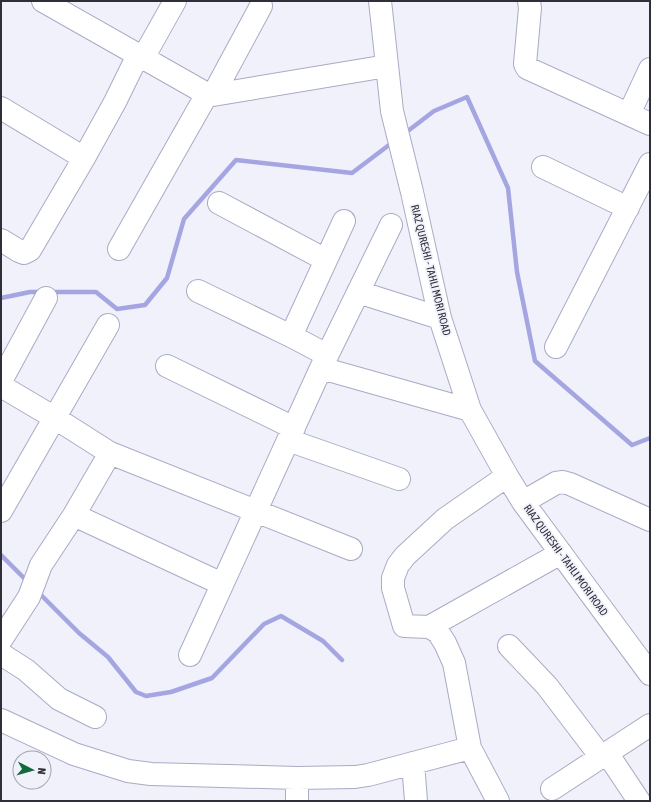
<svg xmlns="http://www.w3.org/2000/svg" width="651" height="802" viewBox="0 0 651 802" font-family="'Asap Condensed',sans-serif">
	<style>
		.lines { fill: none; stroke-linecap: round; stroke-linejoin: round }
		.stream { stroke: #a5a6e1; stroke-width: 4.5 }
		.minor-casing { stroke: #a9abc3; stroke-width: 24 }
		.minor { stroke: #fff; stroke-width: 22 }
		.labels { text-anchor: middle; stroke-width: 3.5; stroke-linejoin: round; paint-order: stroke }
		.street-label { font-size: 11px; fill: #2e2f38; stroke: #f0f1fb }
	</style>
	<rect width="100%" height="100%" fill="#f0f1fb"/>
	<g class="lines">
		<!-- stream -->
		<path class="stream" d="M404 134 434 111 467 97 508 188 517 272 535 361 632 445 650 438
			M50 292H96L117 309 145 305 167 278 184 219 236 160 352 173 393 142
			M1 298 30 292H43
			M1 555 28 582
			M37 591 79 633 108 657 136 692 146 696 171 692 212 678 264 624 281 616 323 641 342 660"/>
		<defs>
			<path id="minor" d="M43 1 207 94 213 95 387 66
				M380 1 392 111 412 192 440 318 470 410 507 476 523 502 650 674
				M529 1 530 8 525 64 527 68 650 124
				M143 58 175 1
				M213 95 261 6
				M1 108 84 158
				M629 114 650 69
				M543 167 628 208
				M219 203 326 260
				M1 240 19 251 24 253 30 250 84 158 115 102 138 55
				M119 249 207 94
				M198 291 291 336 327 355
				M358 292 440 318
				M291 336 344 221
				M556 347 650 164
				M167 366 294 428
				M321 368 470 410
				M1 381 46 298
				M1 386 55 418 110 453 351 549
				M288 440 399 479
				M523 502 556 483 563 482 570 484 650 520
				M1 511 108 325
				M74 515 222 584
				M429 627 561 553
				M1 640 29 597 41 565 74 515 110 453
				M509 646 547 686 601 757
				M1 654 26 670 59 699 95 717
				M190 655 321 368 391 225
				M1 720 74 754 128 771 151 774 297 778 355 777 368 775 470 748
				M607 753 639 801
				M413 763 416 801
				M552 789 650 725
				M297 801V778
				M498 801 470 748 454 663 445 643 438 632 429 627 404 626 393 588V578L398 565 405 556 445 519 507 476"/>
		</defs>
		<!-- minor casing -->
		<use href="#minor" class="minor-casing"/>
		<!-- minor -->
		<use href="#minor" class="minor"/>
	</g>
	<g class="labels">
		<!-- street labels -->
		<g class="street-label">
			<text transform="translate(431 270) rotate(76)" y="4">RIAZ QURESHI - TAHLI MORI ROAD</text>
			<text transform="translate(566 560) rotate(54)" y="4">RIAZ QURESHI - TAHLI MORI ROAD</text>
		</g>
	</g>
	<!-- border -->
	<rect width="651" height="802" fill="none" stroke="#2e2f38" stroke-width="4"/>
	<!-- north arrow -->
	<g transform="translate(32 770) rotate(96)"><circle r="19" fill="#f0f1fb" stroke="#a2a3ad"/>
	<path d="M0-3L7 15L0 10L-7 15Z" fill="#12693c"/>
	<text y="-6" font-size="11" font-weight="bold" text-anchor="middle" fill="#2e2f38">N</text>
	</g>
</svg>
